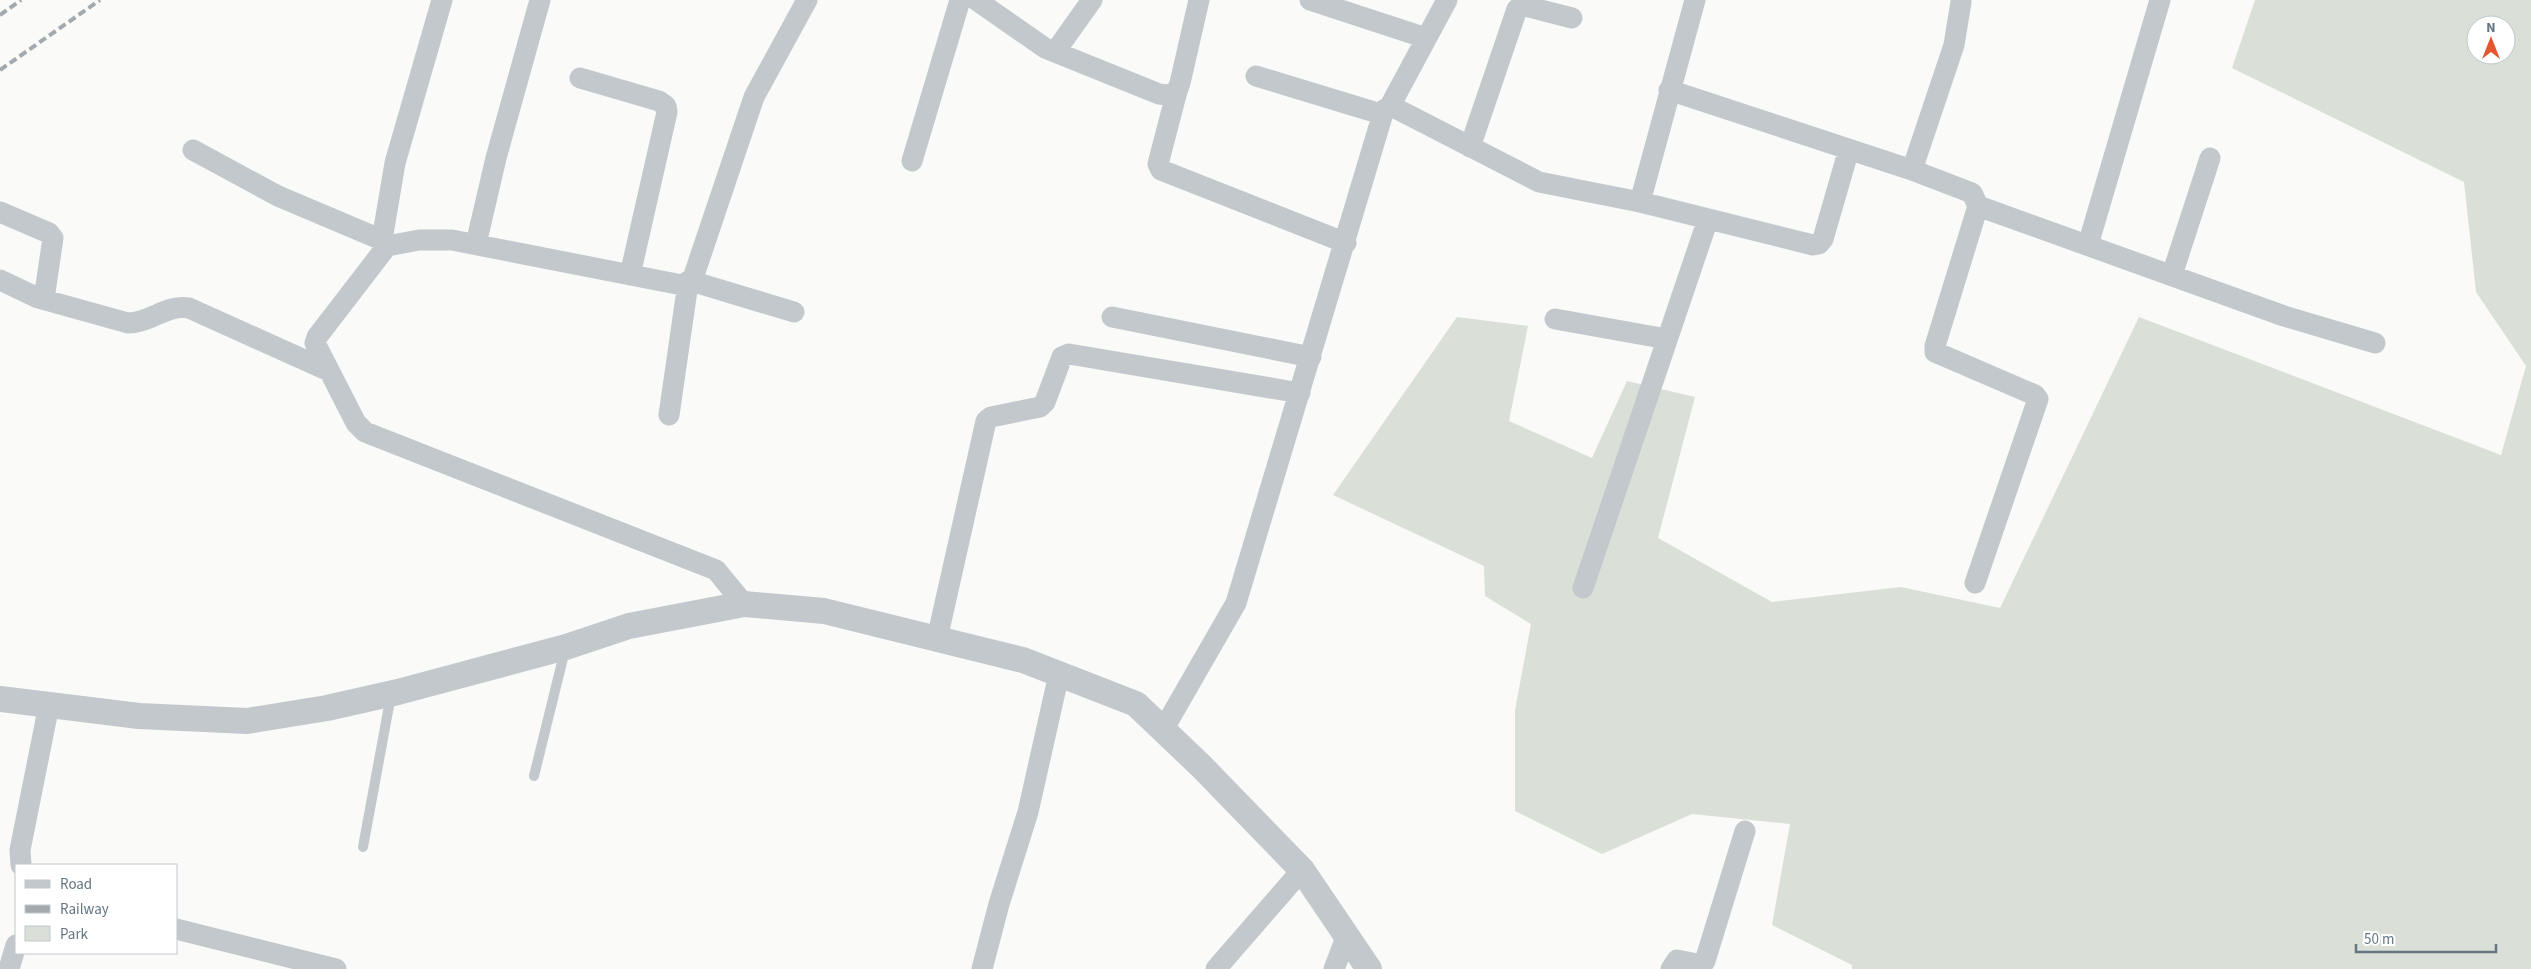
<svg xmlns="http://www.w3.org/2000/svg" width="2531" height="969" viewBox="0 0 2531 969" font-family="'Source Sans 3',sans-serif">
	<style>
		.green { fill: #dadfd7; fill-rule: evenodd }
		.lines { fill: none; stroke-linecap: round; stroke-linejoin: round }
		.service { stroke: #c3c8cc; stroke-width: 10 }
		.minor { stroke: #c3c8cc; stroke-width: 21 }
		.tertiary { stroke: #c3c8cc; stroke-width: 26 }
		.rail { stroke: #a2aab0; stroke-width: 4; stroke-dasharray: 8 4; stroke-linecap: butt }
	</style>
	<rect width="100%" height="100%" fill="#fafaf8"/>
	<!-- green -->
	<path class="green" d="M2255 0H2531V969H1852V965L1772 925 1790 824 1692 814 1602 854 1515 811V710L1531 624 1485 596 1484 566 1333 495 1457 317 1528 326 1509 421 1592 458 1627 381 1695 397 1658 538 1772 602 1901 587 2000 608 2139 317 2501 455 2526 366 2476 292 2464 182 2232 68ZM2476 25H2506V55H2476Z"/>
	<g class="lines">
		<!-- service -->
		<path class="service" d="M534 776 565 650
			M363 847 391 695"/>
		<!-- minor -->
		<path class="minor" d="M976 0 1045 48 1159 94 1168 95 1177 91 1180 83 1199 0
			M1310 0 1426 38
			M1055 52 1092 0
			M1256 76 1381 114
			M580 78 659 101 666 106 667 112 630 275
			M1669 90 1912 170 1972 193 1978 206 1935 346V352L2035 395 2038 399 1975 583
			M1177 91 1158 164 1161 170 1346 243
			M1390 106 1447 0
			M1470 147 1517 9 1525 6 1572 18
			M193 150 278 196 382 240 387 246
			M912 161 960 0
			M1912 170 1954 45 1961 2
			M1640 202 1813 245 1819 244 1823 239 1849 149
			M1978 206 2284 316 2375 343
			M0 212 49 233 53 238 44 299
			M382 240 395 163 442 0
			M476 244 496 158 540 0
			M2088 245 2160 0
			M2172 275 2210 158
			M0 280 38 298 128 323C150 323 167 304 189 308L329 371
			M691 281 794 312
			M1112 317 1311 357
			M1555 319 1667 339
			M669 415 688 283
			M1583 588 1708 219
			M744 604 716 570 365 432 356 423 315 343 317 337 387 246 419 240H452L682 285 693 278 754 97 807 0
			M937 639 986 421 991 417 1040 407 1045 402 1062 357 1069 354 1300 393
			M1163 730 1236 603 1384 110 1390 106 1395 108 1539 182 1640 202 1695 0
			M21 865 20 850 49 705
			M176 929 336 969
			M9 969 16 945
			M982 969 999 904 1028 812 1059 674
			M1216 969 1302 870
			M1334 969 1347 935
			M1671 969 1677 960 1702 965 1705 961 1745 831"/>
		<!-- tertiary -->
		<path class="tertiary" d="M0 699 139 716 247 721 327 708 398 692 566 647 629 626 744 604 824 611 1023 660 1136 704 1202 767 1302 870 1369 969"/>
		<!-- rail -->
		<path class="rail" d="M0 15 21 0
			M0 70 100 0"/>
	</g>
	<!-- legend -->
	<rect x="15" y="864" width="162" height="90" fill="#ffffff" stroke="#c1c8cd"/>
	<rect x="25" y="880" width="25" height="8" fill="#c3c8cc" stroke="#c1c8cd"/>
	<text x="60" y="889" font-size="15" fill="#657683">Road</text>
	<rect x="25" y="905" width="25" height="8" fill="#a2aab0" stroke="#c1c8cd"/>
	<text x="60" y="914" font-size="15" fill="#657683">Railway</text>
	<rect x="25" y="926" width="25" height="15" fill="#dadfd7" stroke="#c1c8cd"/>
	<text x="60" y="939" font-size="15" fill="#657683">Park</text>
	<!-- north arrow -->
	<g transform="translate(2491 40)"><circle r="24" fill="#ffffff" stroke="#c1c8cd"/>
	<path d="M0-4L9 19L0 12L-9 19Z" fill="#e4572e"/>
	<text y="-8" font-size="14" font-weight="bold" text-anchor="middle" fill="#657683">N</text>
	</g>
	<!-- scale -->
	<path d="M2356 944v8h140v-8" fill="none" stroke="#657683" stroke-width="2.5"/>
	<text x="2364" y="944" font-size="15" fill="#657683" stroke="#ffffff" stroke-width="4" paint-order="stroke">50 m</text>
</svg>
